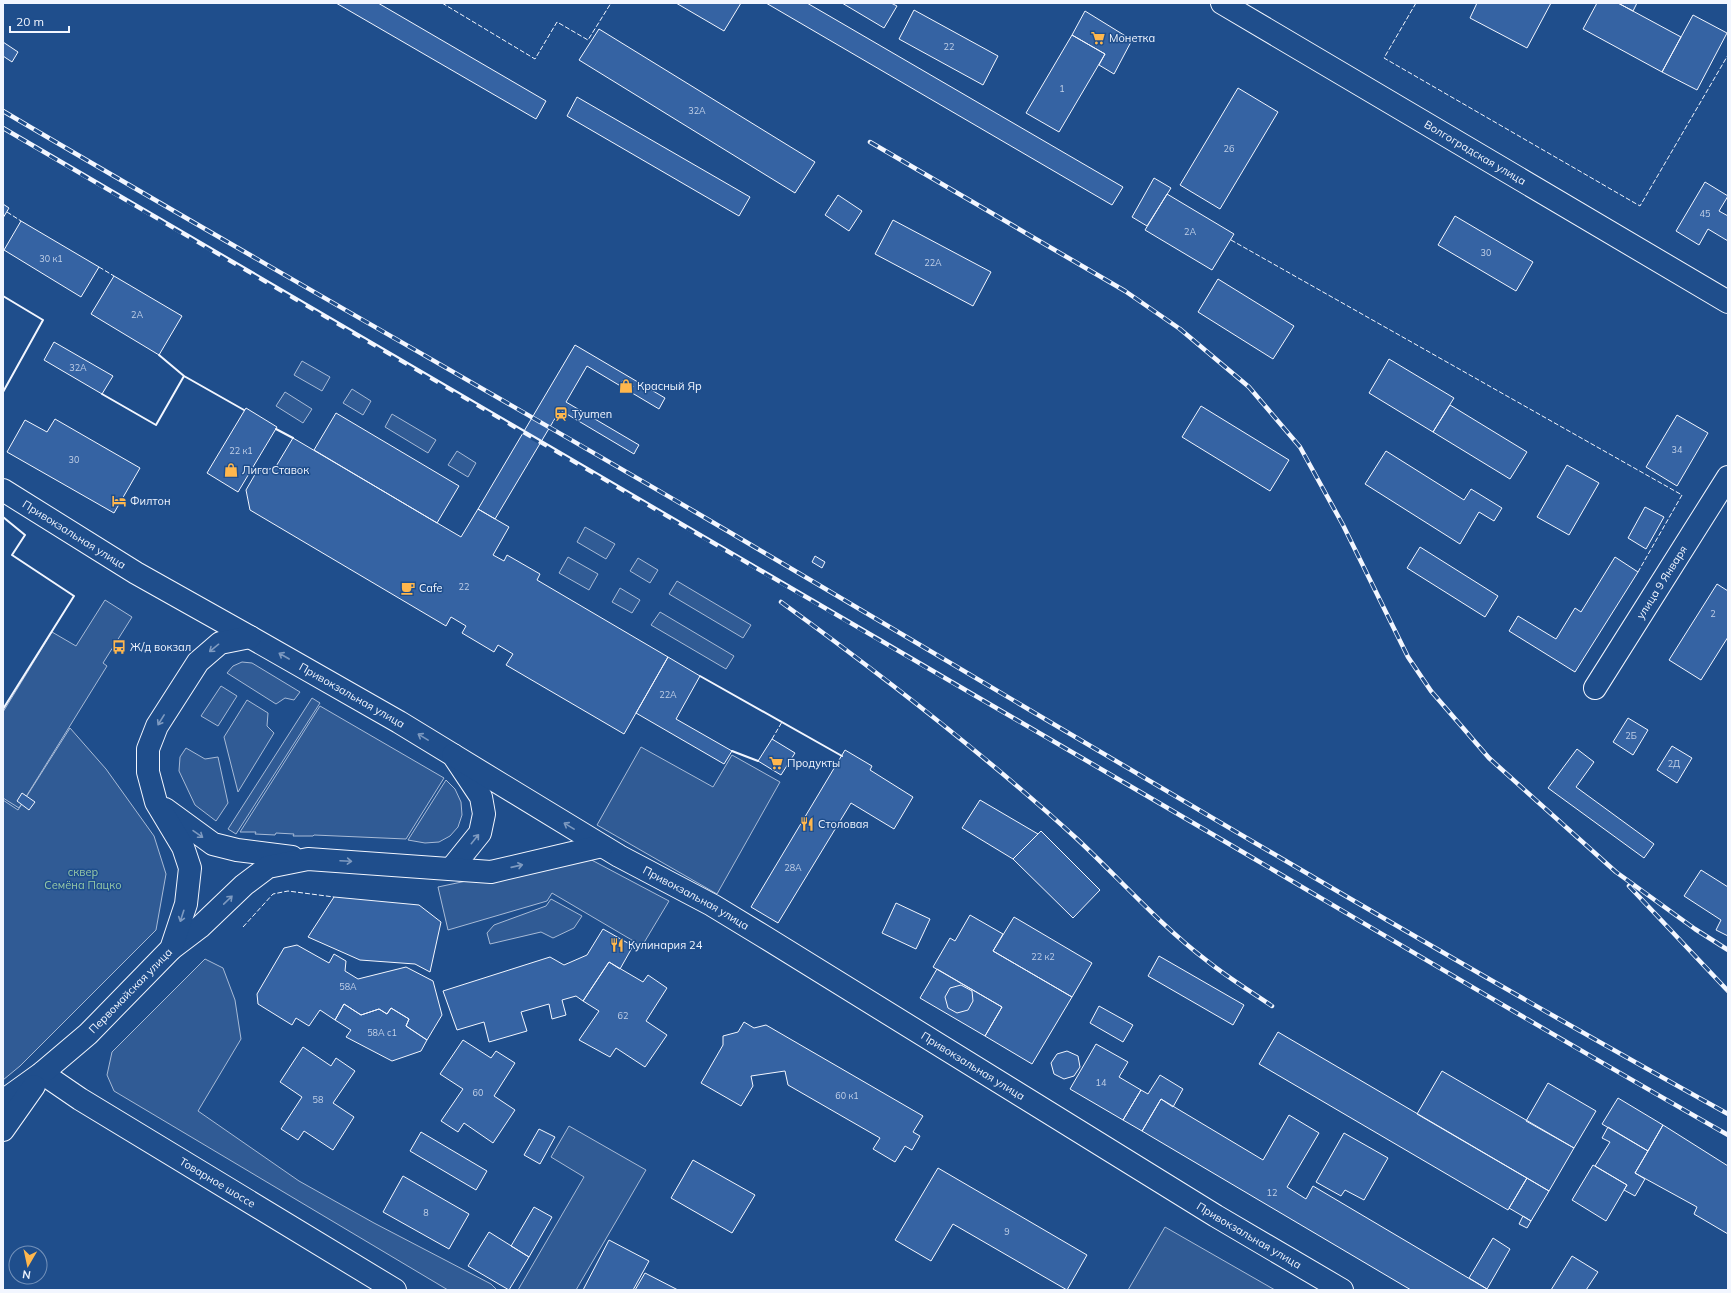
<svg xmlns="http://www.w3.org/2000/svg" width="1731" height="1293" viewBox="0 0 1731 1293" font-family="Mulish,sans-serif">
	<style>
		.built { fill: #305b95; stroke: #a8bbd7 }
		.building { fill: #3563a3; stroke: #f2f6ff }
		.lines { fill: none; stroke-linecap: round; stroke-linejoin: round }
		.minor-casing { stroke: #f2f6ff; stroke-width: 24 }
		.minor { stroke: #1f4e8c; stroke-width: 22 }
		.rail-casing { stroke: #f2f6ff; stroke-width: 4.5 }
		.rail { stroke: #1f4e8c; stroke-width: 3; stroke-dasharray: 9; stroke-linecap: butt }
		.fence { stroke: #f2f6ff; stroke-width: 1; stroke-dasharray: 5 2; stroke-linecap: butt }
		.wall { stroke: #f2f6ff; stroke-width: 2 }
		.oneway { stroke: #7e9ac0 }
		.labels { text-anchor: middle; stroke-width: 3; stroke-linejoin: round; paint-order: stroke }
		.number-label { font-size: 9px; fill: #c3d1e8 }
		.poi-label { font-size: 11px; fill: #f2f6ff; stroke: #1f4e8c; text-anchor: start }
		.street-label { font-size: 11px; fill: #f2f6ff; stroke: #1f4e8c }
		.park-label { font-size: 11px; fill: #97c8a6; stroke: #1f4e8c }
	</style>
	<rect width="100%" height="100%" fill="#1f4e8c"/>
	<!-- built -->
	<path class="built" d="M302 361 330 377 322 391 294 375Z
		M352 389 371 401 363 415 343 403Z
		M285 392 312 409 303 423 276 406Z
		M392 414 436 440 428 453 385 427Z
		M457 451 476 463 468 477 448 465Z
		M585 527 615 544 606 559 577 542Z
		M568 557 598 574 589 590 559 573Z
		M638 558 658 570 650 583 630 571Z
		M677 581 751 625 743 638 669 594Z
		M620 588 640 600 632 613 612 602Z
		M105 600 132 617 103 663 107 666 19 808 3 798V712L52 632 76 646Z
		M660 612 734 656 726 669 651 625Z
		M242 662 252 663 300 692 294 700 285 698 276 704 227 673 233 666Z
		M221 686 237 696 218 726 201 716Z
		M312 698 320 703 236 834 228 829Z
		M247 700 268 713 267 726 274 733 238 792 224 737Z
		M320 706 444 778 406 839 314 835 313 836H293L294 834 276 833 275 835 255 834 256 832H240Z
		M70 728 106 769 154 836 166 874 156 930 20 1066 3 1080V800L18 810Z
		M641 747 713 787 732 755 780 782 717 894 597 825Z
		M186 748 205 759 218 757 228 803 216 821 195 805 179 771 180 757Z
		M446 780 455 789 461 802 462 815 458 827 450 836 439 842 425 843 408 840Z
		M584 856 669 901 642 946 552 893 547 901 448 930 438 887Z
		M551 899 582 916 574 928 553 938 541 932 490 944 487 933 494 925 546 906Z
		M205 959 223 968 235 1000 241 1039 198 1111 299 1181 374 1223 491 1284 497 1290H448L114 1091 107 1075 112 1052Z
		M569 1126 646 1170 576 1290H518L584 1177 551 1157Z
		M1165 1227 1275 1290H1128Z"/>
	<!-- building -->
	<path class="building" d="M336 3H378L546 101 536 119Z
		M676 3H741L724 31Z
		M766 3H807L1123 187 1112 205Z
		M842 3H891L897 6 884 28Z
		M1477 3H1551L1527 48 1470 18Z
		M1597 3H1618L1681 37 1662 72 1583 29Z
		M1618 3H1637L1633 11Z
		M914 10 998 56 983 85 899 39Z
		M1085 11 1132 40 1114 74 1099 65 1105 54 1072 35Z
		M1693 15 1727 33 1697 90 1662 72Z
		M599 29 815 162 795 193 579 60Z
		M1072 35 1105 54 1059 132 1026 113Z
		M3 42 18 52 12 62 3 56Z
		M1238 88 1278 112 1220 209 1180 185Z
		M577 97 750 197 739 216 567 116Z
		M1154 178 1171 188 1147 226 1132 217Z
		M1705 182 1728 196 1719 211 1728 216V241L1708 229 1699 245 1676 231Z
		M1167 194 1234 234 1212 270 1145 230Z
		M838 195 862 211 849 231 825 215Z
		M3 204 9 208 3 218Z
		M1455 216 1533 262 1516 291 1438 245Z
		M893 220 991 272 973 306 875 254Z
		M21 221 99 267 81 297 4 250Z
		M114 276 182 316 159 355 91 314Z
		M1218 279 1294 326 1273 359 1198 312Z
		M54 342 113 376 102 394 44 360Z
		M575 345 665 398 659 409 587 366 566 402 639 445 636 450 634 454 560 410 495 519 478 509Z
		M1389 359 1454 398 1433 432 1369 393Z
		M623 380 633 386 630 392 620 386Z
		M1450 405 1527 452 1510 479 1433 432Z
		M1201 406 1289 460 1270 491 1182 437Z
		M246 408 277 427 238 492 207 473Z
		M336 413 459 486 437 523 314 450Z
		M1677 415 1708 433 1677 486 1646 467Z
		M55 419 140 468 114 513 7 452 25 420 47 432Z
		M293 438 461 537 478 509 509 527 493 555 504 561 507 555 540 574 537 580 668 657 624 734 506 665 513 654 498 645 494 652 462 633 466 626 451 617 446 626 250 510 246 490 257 471 275 468Z
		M1386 451 1464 500 1471 489 1502 508 1494 521 1479 512 1460 544 1365 484Z
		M1567 465 1599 483 1569 535 1537 517Z
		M1645 507 1664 517 1646 549 1628 538Z
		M1420 547 1498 596 1485 617 1407 568Z
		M815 556 825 562 822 568 812 562Z
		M1615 557 1638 572 1575 672 1509 631 1518 616 1556 639 1575 608 1581 612Z
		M1717 584 1728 591V637L1701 680 1669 660Z
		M668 657 700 676 676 719 732 751 724 764 636 713Z
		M1628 718 1648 730 1633 755 1613 742Z
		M772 739 795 753 781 775 758 761Z
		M1672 746 1692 758 1677 783 1657 770Z
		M1577 749 1594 762 1576 787 1654 844 1644 858 1548 788Z
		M845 750 872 766 870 770 913 797 894 829 851 803 778 923 751 907Z
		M22 793 35 802 29 810 17 801Z
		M980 800 1038 834 1013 859 962 828Z
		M1041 831 1100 890 1073 918 1013 859Z
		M1701 870 1728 887V936L1716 930 1721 920 1684 896Z
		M334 897 419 905 441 922 430 972 415 964 360 960 308 937Z
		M896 903 930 919 916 949 882 933Z
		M970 915 1003 934 993 951 1072 997 1032 1064 985 1036 1002 1007 933 967 950 938 955 941Z
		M1014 917 1092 963 1072 997 993 951Z
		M603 929 633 946 620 969 609 962 583 1001 576 996 562 1000 566 1015 552 1019 549 1004 521 1012 527 1031 489 1042 484 1022 457 1030 443 991 550 957 564 965 587 955Z
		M297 945 329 963 334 954 346 961 345 971 358 979 406 967 433 981 442 1015 427 1040 406 1026 409 1019 391 1008 387 1014 379 1009 361 1015 344 1004 335 1020 320 1010 309 1026 296 1018 292 1025 258 1004 257 994 284 948Z
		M1159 956 1244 1005 1233 1025 1148 976Z
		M609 962 643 982 648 975 667 988 646 1021 667 1035 645 1067 616 1048 610 1057 579 1040 599 1011 583 1001Z
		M937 969 1002 1007 985 1036 920 998Z
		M961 985 972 991 973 1001 968 1010 957 1013 948 1008 945 997 950 988Z
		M344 1004 361 1015 379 1009 387 1014 391 1008 409 1019 406 1026 427 1040 421 1051 392 1061 346 1037 351 1030 335 1020Z
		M1099 1006 1133 1025 1123 1042 1090 1023Z
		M744 1022 754 1028 766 1025 923 1116 913 1132 920 1136 912 1150 905 1146 895 1162 873 1149 880 1138 788 1085 785 1071 751 1076 753 1086 741 1106 701 1083 723 1045V1036L738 1032Z
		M1278 1032 1527 1178 1508 1210 1259 1064Z
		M463 1040 491 1058 496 1051 515 1063 494 1096 515 1110 493 1143 464 1123 458 1132 441 1121 463 1089 440 1074Z
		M1096 1044 1128 1062 1119 1077 1141 1090 1123 1120 1070 1089Z
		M303 1047 331 1066 336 1058 355 1071 333 1103 354 1117 333 1150 304 1131 298 1140 281 1129 302 1097 280 1082Z
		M1067 1051 1078 1056 1080 1067 1074 1076 1064 1079 1054 1074 1051 1063 1057 1054Z
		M1442 1071 1574 1148 1549 1191 1417 1114Z
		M1160 1075 1183 1089 1173 1107 1161 1099 1142 1131 1123 1120 1141 1090 1148 1094Z
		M1548 1083 1596 1111 1574 1148 1526 1121Z
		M1618 1098 1663 1125 1648 1151 1602 1124Z
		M1161 1099 1263 1160 1289 1115 1319 1133 1287 1187 1306 1199 1313 1186 1487 1289 1486 1290H1411L1142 1131Z
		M1663 1125 1728 1166V1234L1694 1214 1697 1207 1635 1173Z
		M1608 1127 1648 1151 1635 1173 1645 1179 1635 1196 1624 1190 1627 1185 1595 1166 1610 1142 1602 1138Z
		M539 1129 555 1137 540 1164 524 1155Z
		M421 1132 487 1171 476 1190 410 1151Z
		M1344 1133 1388 1158 1364 1200 1345 1190 1341 1196 1316 1182Z
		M693 1160 755 1195 732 1233 671 1198Z
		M1593 1165 1627 1185 1606 1221 1572 1200Z
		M938 1168 1087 1255 1067 1290 953 1224 931 1261 895 1240Z
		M403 1176 469 1214 449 1249 383 1212Z
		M1527 1178 1549 1191 1531 1221 1509 1208Z
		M534 1207 552 1217 529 1257 511 1246Z
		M1523 1216 1531 1221 1527 1228 1519 1224Z
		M489 1232 529 1257 509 1290 468 1266Z
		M1493 1238 1510 1249 1487 1289 1469 1278Z
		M609 1240 649 1261 633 1290H583Z
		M1572 1256 1598 1272 1586 1290H1551Z
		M645 1273 678 1290H635Z"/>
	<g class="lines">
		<defs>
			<g id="minor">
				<path id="s1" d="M1222 3 1728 302"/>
				<path id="s2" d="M3 490 136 573 250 637 399 722 453 755 481 797 484 814 480 833 451 869"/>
				<path id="s3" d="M1595 688 1728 477"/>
				<path id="s4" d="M453 755 619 856 712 905 763 936 1216 1216 1342 1290"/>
				<path d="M165 809 213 844 237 850 292 857"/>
				<path d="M171 949 200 927 244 885 268 867 308 859 491 872 602 846"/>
				<path id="s5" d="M42 1073 80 1099 395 1290"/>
				<path id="s6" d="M3 1101 42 1073 88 1034 171 949 186 904 190 868 183 847 156 802 148 772V749L157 726 198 662 220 643 250 637"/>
				<path d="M3 1130 34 1086"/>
			</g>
		</defs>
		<!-- minor casing -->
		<use href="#minor" class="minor-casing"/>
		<!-- minor -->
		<use href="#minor" class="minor"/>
		<defs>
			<path id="rail" d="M3 111C233 247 466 378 697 513 1040 715 1380 921 1728 1114
				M3 128C377 350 754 567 1130 786 1329 902 1527 1021 1728 1135
				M870 142 1125 291 1180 329 1249 387 1300 447 1343 525 1408 657 1431 691 1489 758 1616 872 1695 929 1728 950
				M781 602C883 676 983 753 1076 838 1119 878 1159 924 1206 960 1227 977 1250 991 1272 1006
				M1629 886 1728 991"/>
		</defs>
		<!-- rail casing -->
		<use href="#rail" class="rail-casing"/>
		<!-- rail -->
		<use href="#rail" class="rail"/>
		<!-- fence -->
		<path class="fence" d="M442 3 535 59 557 22 588 40 611 3
			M1416 3 1384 58 1640 206 1728 55
			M7 212 21 221
			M1231 240 1682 495 1638 572
			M99 267 114 276
			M772 739 782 722
			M243 927 273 894 288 891 334 897"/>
		<!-- wall -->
		<path class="wall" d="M3 296 43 320 3 392
			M159 355 184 376
			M102 394 156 425 184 376 244 410
			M276 429 293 438
			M3 517 25 535 12 555 74 596 3 709
			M700 676 842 756
			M732 751 758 761"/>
	</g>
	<!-- one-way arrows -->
	<defs><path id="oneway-shaft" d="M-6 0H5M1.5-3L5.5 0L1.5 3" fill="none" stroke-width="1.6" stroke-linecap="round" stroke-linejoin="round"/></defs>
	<g class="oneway">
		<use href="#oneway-shaft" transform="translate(214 648) rotate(141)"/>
		<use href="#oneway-shaft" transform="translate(284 656) rotate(-150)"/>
		<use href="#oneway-shaft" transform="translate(161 720) rotate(122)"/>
		<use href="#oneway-shaft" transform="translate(423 737) rotate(-149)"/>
		<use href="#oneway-shaft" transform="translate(569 826) rotate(-149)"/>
		<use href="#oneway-shaft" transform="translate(198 834) rotate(35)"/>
		<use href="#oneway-shaft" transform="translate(475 839) rotate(-51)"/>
		<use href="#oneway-shaft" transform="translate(346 861) rotate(3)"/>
		<use href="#oneway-shaft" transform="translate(517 866) rotate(-13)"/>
		<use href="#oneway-shaft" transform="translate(228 900) rotate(-44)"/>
		<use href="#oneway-shaft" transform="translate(182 916) rotate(108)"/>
	</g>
	<!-- icons -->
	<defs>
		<symbol id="supermarket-bare" viewBox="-9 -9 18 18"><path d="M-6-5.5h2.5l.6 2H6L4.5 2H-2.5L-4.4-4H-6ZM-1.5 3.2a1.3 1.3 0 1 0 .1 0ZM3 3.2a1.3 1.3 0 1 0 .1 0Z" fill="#ffb74d" stroke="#1f4e8c" stroke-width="2.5" paint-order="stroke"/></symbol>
		<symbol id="shop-bare" viewBox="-9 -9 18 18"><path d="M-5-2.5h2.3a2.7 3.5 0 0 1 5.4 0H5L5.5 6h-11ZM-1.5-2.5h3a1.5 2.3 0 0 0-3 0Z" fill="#ffb74d" stroke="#1f4e8c" stroke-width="2.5" paint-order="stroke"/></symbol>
		<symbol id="station-bare" viewBox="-9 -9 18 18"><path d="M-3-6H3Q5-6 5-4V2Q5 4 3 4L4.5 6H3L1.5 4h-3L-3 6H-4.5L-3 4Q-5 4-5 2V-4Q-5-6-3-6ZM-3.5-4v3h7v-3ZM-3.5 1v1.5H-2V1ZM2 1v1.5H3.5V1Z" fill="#ffb74d" stroke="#1f4e8c" stroke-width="2.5" paint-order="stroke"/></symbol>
		<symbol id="hotel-bare" viewBox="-9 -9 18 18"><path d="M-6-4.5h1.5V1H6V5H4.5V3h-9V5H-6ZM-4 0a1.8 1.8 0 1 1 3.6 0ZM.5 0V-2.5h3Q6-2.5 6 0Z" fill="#ffb74d" stroke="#1f4e8c" stroke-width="2.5" paint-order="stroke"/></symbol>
		<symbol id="cafe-bare" viewBox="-9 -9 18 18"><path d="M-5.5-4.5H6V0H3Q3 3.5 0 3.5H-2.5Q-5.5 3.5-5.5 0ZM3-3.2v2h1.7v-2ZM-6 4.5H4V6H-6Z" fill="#ffb74d" stroke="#1f4e8c" stroke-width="2.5" paint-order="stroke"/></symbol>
		<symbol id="bus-bare" viewBox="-9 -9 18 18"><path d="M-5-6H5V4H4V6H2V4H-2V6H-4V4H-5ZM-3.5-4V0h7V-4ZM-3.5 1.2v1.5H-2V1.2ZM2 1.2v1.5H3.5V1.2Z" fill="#ffb74d" stroke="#1f4e8c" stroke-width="2.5" paint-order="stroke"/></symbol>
		<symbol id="restaurant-bare" viewBox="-9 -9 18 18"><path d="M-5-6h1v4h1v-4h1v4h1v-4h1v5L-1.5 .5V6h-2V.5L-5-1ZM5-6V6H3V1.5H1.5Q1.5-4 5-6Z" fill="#ffb74d" stroke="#1f4e8c" stroke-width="2.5" paint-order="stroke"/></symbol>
	</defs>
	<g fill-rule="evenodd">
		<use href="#supermarket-bare" x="1088" y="28" width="20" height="20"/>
		<use href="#shop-bare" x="616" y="376" width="20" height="20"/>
		<use href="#station-bare" x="551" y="404" width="20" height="20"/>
		<use href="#shop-bare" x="221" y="460" width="20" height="20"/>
		<use href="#hotel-bare" x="109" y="491" width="20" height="20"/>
		<use href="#cafe-bare" x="398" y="578" width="20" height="20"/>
		<use href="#bus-bare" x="109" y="637" width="20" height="20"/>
		<use href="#supermarket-bare" x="766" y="753" width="20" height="20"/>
		<use href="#restaurant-bare" x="797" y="814" width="20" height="20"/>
		<use href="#restaurant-bare" x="607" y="935" width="20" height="20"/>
	</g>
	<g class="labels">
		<!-- number labels -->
		<g class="number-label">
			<text x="949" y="50">22</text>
			<text x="1062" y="92">1</text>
			<text x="697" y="114">32А</text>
			<text x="1229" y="152">26</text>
			<text x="1705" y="217">45</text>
			<text x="1190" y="235">2А</text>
			<text x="1486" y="256">30</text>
			<text x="51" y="262">30 к1</text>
			<text x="933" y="266">22А</text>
			<text x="137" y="318">2А</text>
			<text x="78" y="371">32А</text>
			<text x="1677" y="453">34</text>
			<text x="241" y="454">22 к1</text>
			<text x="74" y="463">30</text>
			<text x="464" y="590">22</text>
			<text x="1713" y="617">2</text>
			<text x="668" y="698">22А</text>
			<text x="1631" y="739">2Б</text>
			<text x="1674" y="767">2Д</text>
			<text x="793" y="871">28А</text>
			<text x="1043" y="960">22 к2</text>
			<text x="348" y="990">58А</text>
			<text x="623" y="1019">62</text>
			<text x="382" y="1036">58А с1</text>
			<text x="1101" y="1086">14</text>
			<text x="478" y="1096">60</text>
			<text x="847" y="1099">60 к1</text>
			<text x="318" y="1103">58</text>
			<text x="1272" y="1196">12</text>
			<text x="426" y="1216">8</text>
			<text x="1007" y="1235">9</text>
		</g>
		<!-- poi labels -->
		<g class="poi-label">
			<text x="1109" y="42">Монетка</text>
			<text x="637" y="390">Красный Яр</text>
			<text x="572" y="418">Tyumen</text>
			<text x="242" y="474">Лига Ставок</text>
			<text x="130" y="505">Филтон</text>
			<text x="419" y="592">Cafe</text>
			<text x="130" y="651">Ж/д вокзал</text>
			<text x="787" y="767">Продукты</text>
			<text x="818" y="828">Столовая</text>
			<text x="628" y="949">Кулинария 24</text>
		</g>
		<!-- street labels -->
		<g class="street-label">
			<text dy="4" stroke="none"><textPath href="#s1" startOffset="294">Волгоградская улица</textPath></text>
			<text dy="4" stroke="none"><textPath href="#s2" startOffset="84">Привокзальная улица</textPath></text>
			<text dy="4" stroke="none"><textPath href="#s3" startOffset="125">улица 9 Января</textPath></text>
			<text dy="4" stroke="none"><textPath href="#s2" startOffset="405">Привокзальная улица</textPath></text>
			<text dy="4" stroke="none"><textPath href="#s4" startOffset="282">Привокзальная улица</textPath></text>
			<text dy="4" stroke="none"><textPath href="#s6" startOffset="169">Первомайская улица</textPath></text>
			<text dy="4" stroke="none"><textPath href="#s4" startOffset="606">Привокзальная улица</textPath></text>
			<text dy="4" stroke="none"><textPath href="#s5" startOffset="207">Товарное шоссе</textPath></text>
			<text dy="4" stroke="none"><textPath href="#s4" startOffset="930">Привокзальная улица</textPath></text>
		</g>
		<!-- park labels -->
		<g class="park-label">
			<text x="83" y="876">сквер<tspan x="83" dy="13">Семёна Пацко</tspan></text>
		</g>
	</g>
	<!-- border -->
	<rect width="1731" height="1293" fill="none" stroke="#f2f6ff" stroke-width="8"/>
	<!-- north arrow -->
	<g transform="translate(28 1265) rotate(189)"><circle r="19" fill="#1f4e8c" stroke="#7391ba"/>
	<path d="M0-3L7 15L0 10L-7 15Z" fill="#ffb74d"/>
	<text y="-6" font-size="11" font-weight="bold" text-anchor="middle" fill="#f2f6ff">N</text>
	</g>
	<!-- scale -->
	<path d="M10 26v6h59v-6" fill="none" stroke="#f2f6ff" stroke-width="2"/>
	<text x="16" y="26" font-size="12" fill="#f2f6ff" stroke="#1f4e8c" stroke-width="3" paint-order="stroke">20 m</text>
</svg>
